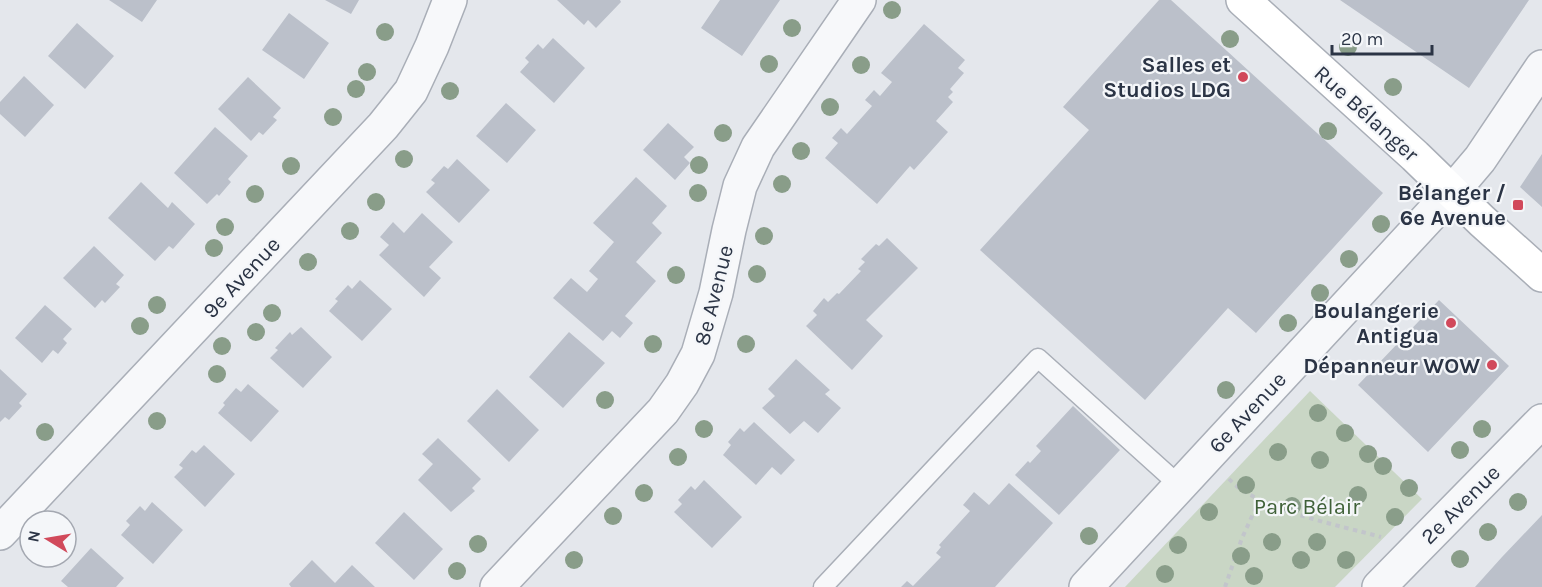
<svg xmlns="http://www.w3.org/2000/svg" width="1542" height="587" viewBox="0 0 1542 587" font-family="Karla,sans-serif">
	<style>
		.green { fill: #c9d6c5 }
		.building { fill: #bbc0ca }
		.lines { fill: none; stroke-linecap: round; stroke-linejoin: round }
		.lane-casing { stroke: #a9aeb7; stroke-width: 21 }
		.street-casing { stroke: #a9aeb7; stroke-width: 36 }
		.secondary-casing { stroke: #a9aeb7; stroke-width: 36 }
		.path { stroke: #c2c5cb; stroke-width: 4; stroke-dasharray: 4.5 4.5; stroke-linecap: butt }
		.lane { stroke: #f7f8fa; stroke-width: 18 }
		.street { stroke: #f7f8fa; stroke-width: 33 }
		.secondary { stroke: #fff; stroke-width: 33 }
		.tree { fill: #899d89 }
		.poi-dot { fill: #d1495b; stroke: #f4f6f9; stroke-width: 2 }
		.labels { text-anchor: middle; stroke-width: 4.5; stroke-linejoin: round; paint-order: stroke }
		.poi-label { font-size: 22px; font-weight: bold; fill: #2b3445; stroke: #f4f6f9; text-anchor: end }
		.street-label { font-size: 22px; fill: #2b3445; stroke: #f4f6f9 }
		.park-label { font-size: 22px; fill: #3f6138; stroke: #f4f6f9 }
	</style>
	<rect width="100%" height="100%" fill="#e4e7ec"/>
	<!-- green -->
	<path class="green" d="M1310 391 1422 499 1335 587H1125Z"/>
	<!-- building -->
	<path class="building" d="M109 0H157L142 22Z
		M325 0H359L351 14Z
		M557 0H620L621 2 596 28 588 20 584 25Z
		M720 0H780L742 56 701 28Z
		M1159 0H1171L1383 193 1256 333 1228 308 1145 400 980 250 1089 130 1063 107Z
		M1340 0H1529L1469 88Z
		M289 13 329 43 304 79 262 50Z
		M77 23 114 56 85 89 48 56Z
		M924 24 965 60 958 68 964 73 950 89 953 92 948 97 953 102 936 121 948 132 914 170 910 166 877 204 825 158 838 143 832 138 841 128 847 134 872 106 865 100 874 90 880 96 892 82 881 73Z
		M553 38 585 68 554 103 520 72 529 62 525 58 538 44 543 49Z
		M24 76 54 105 25 137 0 114V102Z
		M248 77 281 108 273 117 277 120 263 135 259 132 251 141 218 109Z
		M506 103 536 130 507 163 476 136Z
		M668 123 694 147 684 157 690 163 675 180 643 150Z
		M215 127 248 156 228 179 231 182 219 196 217 194 207 204 174 173Z
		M1542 154V207L1520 187Z
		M457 159 490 190 459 223 426 192 435 183 431 180 444 166 448 169Z
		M636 177 667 206 652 223 662 233 636 262 656 281 625 316 633 323 620 338 612 331 603 341 553 298 571 278 587 292 598 279 589 271 614 242 593 223Z
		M141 182 168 208 172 202 195 224 173 249 169 246 155 261 108 218Z
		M422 213 453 242 429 267 441 278 424 297 379 255 389 245 380 237 393 222 404 233Z
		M887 238 918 268 866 320 883 336 852 370 806 326 817 315 813 311 824 298 828 302 837 293 839 294 861 271 858 269 865 262 861 259 876 244 879 246Z
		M94 246 124 275 116 284 120 287 105 303 102 300 95 308 63 278Z
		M360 280 392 309 362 341 329 311 338 301 335 299 348 285 352 289Z
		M1439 300 1509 366 1428 452 1358 385Z
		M45 305 72 329 63 339 67 343 58 354 53 350 42 363 15 338Z
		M301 327 332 357 303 388 270 358 278 350 275 348 290 332 292 335Z
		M569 332 605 363 563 408 529 377Z
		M796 359 830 390 825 394 841 408 818 433 804 421 790 434 762 408 775 396 768 389Z
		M0 369 27 394 19 403 22 406 9 420 5 417 0 422Z
		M248 384 279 411 251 442 218 413 225 405 223 403 236 388 241 392Z
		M497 389 539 430 509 462 467 421Z
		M1073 406 1120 450 1059 515 1015 475 1028 461 1030 463 1041 451 1036 446Z
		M754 422 795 460 781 475 772 467 756 485 723 455 731 445 728 442 740 428 744 432Z
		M438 438 481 479 472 488 475 491 451 512 418 480 433 464 422 454Z
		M204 445 235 474 205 507 174 477 183 468 179 465 192 450 196 453Z
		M704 480 742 517 712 548 674 512 682 504 678 500 691 486 695 490Z
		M1009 483 1053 523 995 587H901L907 581 913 586 941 557 936 553 941 547 939 545 970 511 963 505 974 492 989 505Z
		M152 502 183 530 153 564 121 535 130 525 126 521 140 506 145 511Z
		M404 512 443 549 414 580 375 543Z
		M1542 515V587H1475L1502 557Z
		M91 548 124 578 116 587H68L61 581Z
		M312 560 335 583 352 565 375 587H291L289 584Z"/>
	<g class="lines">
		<defs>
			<path id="lane" d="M823 587 1038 358 1179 485"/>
			<path id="street" d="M0 533 383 126 411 91 432 46 450 0
				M497 587 663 411 682 384 698 354 716 293 729 230 740 186 758 147 859 0
				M1086 587 1452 192 1480 159 1542 67
				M1379 587 1542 421"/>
			<path id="secondary" d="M1243 0 1415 156 1482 221 1542 275"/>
		</defs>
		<!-- lane casing -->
		<use href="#lane" class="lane-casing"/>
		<!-- street casing -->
		<use href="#street" class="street-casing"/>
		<!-- secondary casing -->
		<use href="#secondary" class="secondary-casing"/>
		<!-- path -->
		<path class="path" d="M1229 479C1258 510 1339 525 1381 537
			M1225 587 1242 538 1260 499"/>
		<!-- lane -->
		<use href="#lane" class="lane"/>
		<!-- street -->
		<use href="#street" class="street"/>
		<!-- secondary -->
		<use href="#secondary" class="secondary"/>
	</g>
	<!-- trees -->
	<g class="tree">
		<circle cx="892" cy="10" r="9"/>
		<circle cx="792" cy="28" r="9"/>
		<circle cx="385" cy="32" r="9"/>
		<circle cx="1230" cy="39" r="9"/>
		<circle cx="1348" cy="47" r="9"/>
		<circle cx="769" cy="64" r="9"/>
		<circle cx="861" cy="65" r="9"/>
		<circle cx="367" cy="72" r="9"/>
		<circle cx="1393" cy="87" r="9"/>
		<circle cx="356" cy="89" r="9"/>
		<circle cx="450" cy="91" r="9"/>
		<circle cx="830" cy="107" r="9"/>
		<circle cx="333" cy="117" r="9"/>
		<circle cx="1328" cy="131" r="9"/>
		<circle cx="723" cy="133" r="9"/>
		<circle cx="801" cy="151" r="9"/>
		<circle cx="404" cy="159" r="9"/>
		<circle cx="699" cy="165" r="9"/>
		<circle cx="291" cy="166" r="9"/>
		<circle cx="782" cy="184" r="9"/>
		<circle cx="698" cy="193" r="9"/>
		<circle cx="255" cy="194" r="9"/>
		<circle cx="376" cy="202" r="9"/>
		<circle cx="1381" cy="224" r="9"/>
		<circle cx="225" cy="227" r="9"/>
		<circle cx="350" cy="231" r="9"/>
		<circle cx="764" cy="236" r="9"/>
		<circle cx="214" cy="248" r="9"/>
		<circle cx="1349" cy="259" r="9"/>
		<circle cx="308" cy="262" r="9"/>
		<circle cx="757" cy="274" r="9"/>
		<circle cx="676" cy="275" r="9"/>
		<circle cx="1320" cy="293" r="9"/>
		<circle cx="157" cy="305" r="9"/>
		<circle cx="272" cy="313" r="9"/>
		<circle cx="1288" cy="323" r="9"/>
		<circle cx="140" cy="326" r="9"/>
		<circle cx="256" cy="332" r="9"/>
		<circle cx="653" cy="344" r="9"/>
		<circle cx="746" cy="344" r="9"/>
		<circle cx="222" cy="346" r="9"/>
		<circle cx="217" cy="374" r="9"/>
		<circle cx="1226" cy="390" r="9"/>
		<circle cx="605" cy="400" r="9"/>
		<circle cx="1318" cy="413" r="9"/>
		<circle cx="157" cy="421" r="9"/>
		<circle cx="704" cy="429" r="9"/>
		<circle cx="1482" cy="429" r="9"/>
		<circle cx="45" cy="432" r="9"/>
		<circle cx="1345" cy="433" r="9"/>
		<circle cx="1460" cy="450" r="9"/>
		<circle cx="1278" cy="452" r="9"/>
		<circle cx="1368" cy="454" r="9"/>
		<circle cx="678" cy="457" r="9"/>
		<circle cx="1320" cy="460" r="9"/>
		<circle cx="1383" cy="466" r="9"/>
		<circle cx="1246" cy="485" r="9"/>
		<circle cx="1409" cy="488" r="9"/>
		<circle cx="644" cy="493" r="9"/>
		<circle cx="1358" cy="495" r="9"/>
		<circle cx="1518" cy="502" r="9"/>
		<circle cx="1292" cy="506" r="9"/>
		<circle cx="1209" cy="512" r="9"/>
		<circle cx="613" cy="516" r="9"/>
		<circle cx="1395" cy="517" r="9"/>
		<circle cx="1488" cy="532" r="9"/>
		<circle cx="1089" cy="536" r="9"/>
		<circle cx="1272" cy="542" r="9"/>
		<circle cx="1317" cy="542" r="9"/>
		<circle cx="478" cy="544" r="9"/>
		<circle cx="1178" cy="545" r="9"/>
		<circle cx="1241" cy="556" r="9"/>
		<circle cx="1460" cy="559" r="9"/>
		<circle cx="574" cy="560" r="9"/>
		<circle cx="1301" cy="560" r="9"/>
		<circle cx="1346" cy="560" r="9"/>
		<circle cx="457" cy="571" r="9"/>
		<circle cx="1165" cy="574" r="9"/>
		<circle cx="1254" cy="576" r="9"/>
	</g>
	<!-- markers -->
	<g class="poi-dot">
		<circle cx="1243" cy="77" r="6"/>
		<rect x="1512" y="199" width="12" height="12" rx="3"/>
		<circle cx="1451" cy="323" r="6"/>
		<circle cx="1492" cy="365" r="6"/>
	</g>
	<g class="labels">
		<!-- poi labels -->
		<g class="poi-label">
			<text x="1231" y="72">Salles et<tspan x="1231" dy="25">Studios LDG</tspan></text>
			<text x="1506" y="200">Bélanger /<tspan x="1506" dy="25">6e Avenue</tspan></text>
			<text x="1439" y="318">Boulangerie<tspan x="1439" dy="25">Antigua</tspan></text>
			<text x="1480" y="373">Dépanneur WOW</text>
		</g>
		<!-- street labels -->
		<g class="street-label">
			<text transform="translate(1367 113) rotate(42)" y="8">Rue Bélanger</text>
			<text transform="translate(241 277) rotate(-47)" y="8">9e Avenue</text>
			<text transform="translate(713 295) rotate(-76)" y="8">8e Avenue</text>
			<text transform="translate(1247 412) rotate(-47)" y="8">6e Avenue</text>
			<text transform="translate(1460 504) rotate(-45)" y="8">2e Avenue</text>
		</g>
		<!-- park labels -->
		<g class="park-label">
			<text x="1307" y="514">Parc Bélair</text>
		</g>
	</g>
	<!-- north arrow -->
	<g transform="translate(48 539) rotate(281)"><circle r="28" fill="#f4f6f9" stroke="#a4a8b1" stroke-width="1.5"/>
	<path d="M0-4.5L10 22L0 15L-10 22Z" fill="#d1495b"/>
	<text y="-9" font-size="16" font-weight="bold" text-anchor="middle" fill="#2b3445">N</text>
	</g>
	<!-- scale -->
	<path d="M1332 45v9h100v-9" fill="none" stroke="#2b3445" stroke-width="3"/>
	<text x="1341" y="45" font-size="18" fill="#2b3445" stroke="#f4f6f9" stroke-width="4.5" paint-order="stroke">20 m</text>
</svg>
